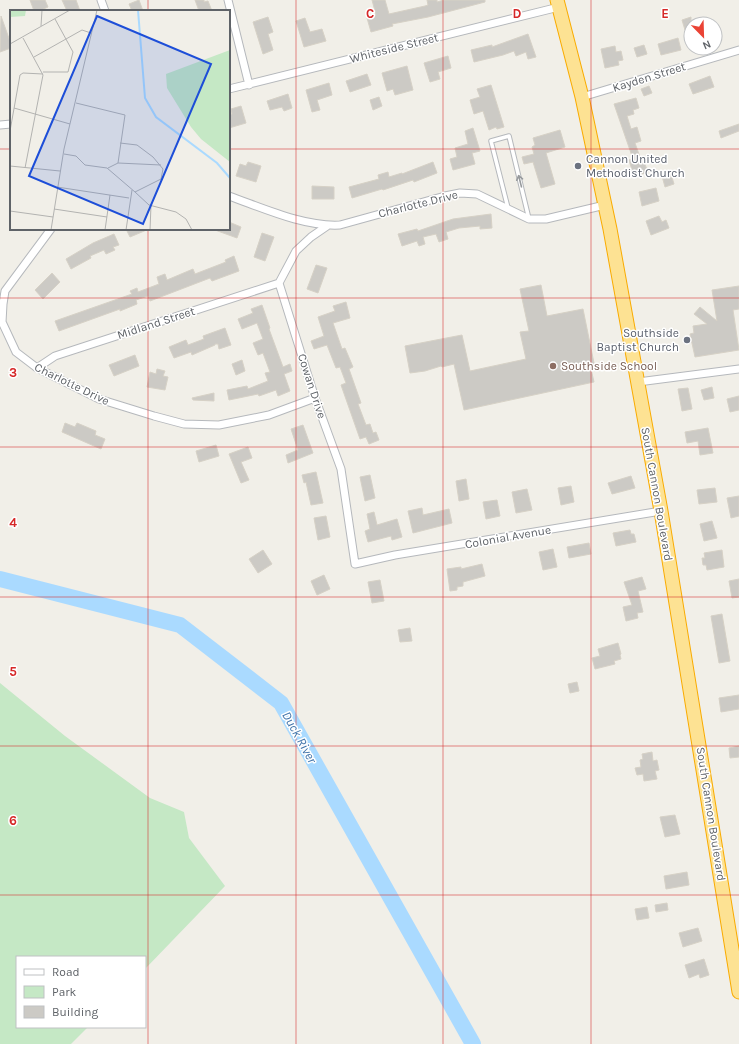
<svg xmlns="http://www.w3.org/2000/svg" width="739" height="1044" viewBox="0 0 739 1044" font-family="Karla,sans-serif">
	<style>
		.green { fill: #c5e8c5 }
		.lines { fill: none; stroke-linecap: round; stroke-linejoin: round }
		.river { stroke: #aadaff; stroke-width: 16 }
		.building { fill: #cccac5; stroke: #d6d1c6 }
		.lane-casing { stroke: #b5b8bc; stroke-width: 5.5 }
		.street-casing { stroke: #b5b8bc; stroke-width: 9 }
		.highway-casing { stroke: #f9ab00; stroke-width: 15 }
		.lane { stroke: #fff; stroke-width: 3.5 }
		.street { stroke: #fff; stroke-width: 7 }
		.highway { stroke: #fde293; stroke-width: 13 }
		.oneway { stroke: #979a9d }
		.grid { fill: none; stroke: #d62828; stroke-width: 1; stroke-opacity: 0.55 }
		.worship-dot { fill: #6b7280; stroke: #fff; stroke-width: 1.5 }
		.education-dot { fill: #8d6e63; stroke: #fff; stroke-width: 1.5 }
		.labels { text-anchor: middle; stroke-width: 3; stroke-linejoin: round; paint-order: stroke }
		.street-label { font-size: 12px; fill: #5f6368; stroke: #fff }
		.worship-label { font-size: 12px; fill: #5b616d; stroke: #fff; text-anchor: start }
		.education-label { font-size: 12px; fill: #785e54; stroke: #fff; text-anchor: start }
		.water-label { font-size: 13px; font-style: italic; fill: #4174aa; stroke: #fff }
		.inset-river { fill: none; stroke: #aadaff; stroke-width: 2 }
		.inset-road { fill: none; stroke: #b3b3b1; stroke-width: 1 }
		.view { fill: #1d4ed8; fill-opacity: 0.15; stroke: #1d4ed8; stroke-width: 2 }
		.inset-edge { fill: none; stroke: #5f6368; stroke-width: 2 }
		.grid-label { font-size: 13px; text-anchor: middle; font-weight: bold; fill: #d62828; stroke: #fff; stroke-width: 3; stroke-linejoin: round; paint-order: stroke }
	</style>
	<rect width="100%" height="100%" fill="#f1efe8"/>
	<!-- green -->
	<path class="green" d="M0 683 65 736 150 798 184 812 189 838 225 886 145 969V957H17V1027H88L71 1044H0Z"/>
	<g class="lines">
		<!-- river -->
		<path class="river" d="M0 579 180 625 281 703 473 1044"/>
	</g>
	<!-- building -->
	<path class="building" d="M30 0H45L48 7 39 11H34Z
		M62 0H76L80 11H67Z
		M139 0 143 11H132L129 4Z
		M195 0H204V2L208 1 212 11H199Z
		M372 0H385L389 14 425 6 428 5 427 0H437V2L444 0H485V2L428 17 392 24 393 26 371 32 367 18 376 15Z
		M1 16 11 44V48L0 52Z
		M268 17 273 32 268 34 273 50 263 54 253 22Z
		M691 17V27L685 30 682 20Z
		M305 18 310 32 322 29 326 41 304 47 296 21Z
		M528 34 536 57 528 59 526 52 516 56 514 51 503 55 474 62 471 50 492 45V47Z
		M678 38 681 50 661 55 658 44Z
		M644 45 647 54 637 57 634 48Z
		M615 46 616 52 621 51 623 60 618 61 619 65 605 68 601 49Z
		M448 56 451 68 438 72 440 79 430 82 424 63Z
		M407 66 413 90 395 95 393 89 387 91 382 73Z
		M367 74 371 85 350 92 346 81Z
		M710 76 714 87 693 94 689 84Z
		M329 83 332 95 317 100 320 110 312 112 306 90Z
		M491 85 504 127 497 129 496 127 489 130 483 111 474 114 470 100 480 97 477 89Z
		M649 86 652 93 644 96 641 89Z
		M288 94 292 108 284 111 282 107 270 110 267 101Z
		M379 97 382 106 373 110 370 100Z
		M636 98 639 108 633 110 634 114 627 116 631 129 637 127 641 141 635 143 640 157 641 156 643 162H644L648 172 634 177 629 160 633 159 614 104Z
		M241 106 246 123 229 128V115L232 114 231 109Z
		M739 124V131L721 138 719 131Z
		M473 128 480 151 472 153 475 164 453 170 450 159 457 157 455 148 468 144 465 131Z
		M560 130 565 147 546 153 555 184 541 188 533 162 524 164 522 157 534 154 532 147 535 145 533 138Z
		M248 162 261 166 256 182 236 176 240 164 246 166Z
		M433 162 437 173 414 182 413 180 383 190 382 189 352 198 349 187 379 179 378 175 388 172 389 177 402 173V174Z
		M671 174 674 184 665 187 662 176Z
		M312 186 334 187V199H312Z
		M656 188 659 201 642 206 639 192Z
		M491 214 492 228 480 229V226L459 228 446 232 448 239 439 242 436 234 423 237 425 244 419 246 417 241 402 246 398 234 417 229 418 231 453 219Z
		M659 216 662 222 666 220 669 228 651 235 646 221Z
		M229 222 241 227 237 238 215 230V229H229Z
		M126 229H149L130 237Z
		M262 233 274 237 265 261 254 257Z
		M114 234 119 245 113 247 115 250 106 254 104 250 90 256 91 258 71 269 66 259 93 243Z
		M234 256 239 271 212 281 210 278 150 301 148 296 136 300 137 304 120 311V309L59 331 55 321 132 294 130 291 137 288 138 292 159 284 157 277 165 274 167 280 193 269 195 274 226 262 225 260Z
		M316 265 327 268 318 293 307 289Z
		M52 273 60 282 43 299 35 290Z
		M541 285 547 316 583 309 595 368 591 369 594 382 464 410 454 364 442 367 441 366 425 371 410 373 405 346 462 335 470 371 526 359 520 332 529 331 520 289Z
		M739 286V309L733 310 739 350 695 357 690 334 694 333 693 326 707 324 694 314 700 307 717 321 712 290Z
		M346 302 350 318 333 323 342 349 345 348 353 367 349 369 361 403 358 404 366 425 370 424 373 433 376 432 379 440 369 444 366 437 360 439 341 385 346 383 340 367 336 368 327 345 314 349 311 341 324 336 318 317 335 311 333 306Z
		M262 305 270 328 269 329 283 367 290 364 292 371 284 374 290 391 278 396 276 390 259 396 258 394 229 400 227 390 247 386 248 389 268 381 265 373 270 372 263 353 258 355 253 343 263 339 257 323 242 329 238 319 253 313 251 309Z
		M225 328 231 345 219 349 218 344H215V345L192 355 191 352 174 358 169 347 186 340 188 345 204 339 203 336Z
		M135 355 139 366 114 376 109 365Z
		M242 360 245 371 236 375 232 364Z
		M157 369 165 371 163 376 168 377 165 390 147 387 150 372 156 374Z
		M712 387 714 398 704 400 701 390Z
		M688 388 692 409 682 411 678 389Z
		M214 393V401L193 400 192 398Z
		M739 396V410L730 412 727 399Z
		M65 423 75 427 77 423 96 431 95 435 105 439 101 449 62 432Z
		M303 425 313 453 288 463 286 455 298 450 291 429Z
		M708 428 713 453 700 455 698 441 687 443 685 432Z
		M216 445 219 456 199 462 196 451Z
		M248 447 252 458 241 462 249 480 241 483 229 454Z
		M316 472 323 503 311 505 306 482 304 483 302 475Z
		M370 475 375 498 365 501 360 477Z
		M631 476 635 488 612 494 608 483Z
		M466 479 469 499 459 501 456 481Z
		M571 486 574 502 561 505 558 488Z
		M715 488 717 502 699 504 697 490Z
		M527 489 532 510 516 513 512 492Z
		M739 496V516L731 518 727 498Z
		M497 500 500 516 486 519 483 502Z
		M422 508 423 515 449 509 452 523 413 533 408 511Z
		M374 512 377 525 397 519 402 537 392 540 391 536 368 542 365 531 370 529 367 514Z
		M326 516 330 537 318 540 314 518Z
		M712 521 717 538 704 541 700 524Z
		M630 530 631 534H634L636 542 616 546 613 533Z
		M589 543 591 554 569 558 567 547Z
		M553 549 557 567 543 570 539 552Z
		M263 550 272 564 258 573 249 559Z
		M722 550 724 567 707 570 706 565H703L702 558H705L704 553Z
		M482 564 485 576 463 582V586L457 587V590L450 591 447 569 461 567V569Z
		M324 575 330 589 317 595 311 581Z
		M642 577 646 589 638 591 643 612 637 613 638 618 626 621 623 607 632 605 624 582Z
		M739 579V597L732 598 729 581Z
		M380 580 384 601 372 603 368 582Z
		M722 614 730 661 719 663 711 616Z
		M410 628 412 641 400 642 398 630Z
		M618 643 621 654 620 655 621 659 614 661 615 664 595 669 592 658 600 656 598 649Z
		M577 682 579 691 570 693 568 684Z
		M739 695V709L721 712 719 698Z
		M739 746V757L730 758 729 748Z
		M652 752 653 761 657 760 659 770 655 771 657 779 644 781 643 774 637 775 635 768 641 767 640 760 643 759 642 754Z
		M675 815 680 834 665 837 660 817Z
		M687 872 689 885 666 889 664 876Z
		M667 903 668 910 656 912 655 905Z
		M647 907 649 918 637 920 635 909Z
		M698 928 702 941 683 947 679 933Z
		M704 959 709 975 700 978 699 974 689 978 685 965Z"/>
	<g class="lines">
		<defs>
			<path id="lane" d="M508 208 491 141 509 136 529 219"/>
			<path id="street" d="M101 0 105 11
				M228 0 249 85
				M229 89 559 7
				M582 97 739 50
				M0 125 11 124
				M229 196C263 208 304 227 340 225L445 196 460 193 477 194 529 219H546L605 205
				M327 226 311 237 296 251 279 283 315 398 341 469 355 564 395 555 661 511
				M51 229 5 291 3 304 2 322 16 352 37 368 99 399 154 416 184 424 219 425 269 415 315 398
				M37 368 55 356 279 283
				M638 382 739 369"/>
			<path id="highway" d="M557 0 582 97 610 229 661 511 739 992"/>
		</defs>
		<!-- lane casing -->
		<use href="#lane" class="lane-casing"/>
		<!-- street casing -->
		<use href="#street" class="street-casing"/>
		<!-- highway casing -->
		<use href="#highway" class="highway-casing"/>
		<!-- lane -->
		<use href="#lane" class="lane"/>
		<!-- street -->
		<use href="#street" class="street"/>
		<!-- highway -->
		<use href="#highway" class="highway"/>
	</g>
	<!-- one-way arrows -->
	<defs><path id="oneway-shaft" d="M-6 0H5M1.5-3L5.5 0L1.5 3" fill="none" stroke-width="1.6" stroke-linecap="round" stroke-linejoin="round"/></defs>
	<use class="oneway" href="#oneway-shaft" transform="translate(520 181) rotate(-104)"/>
	<!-- grid -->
	<path class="grid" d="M148 0V11M296 0V1044M443 0V1044M591 0V1044M0 149H11M229 149H739M148 229V1044M0 298H739M0 447H739M0 597H739M0 746H739M0 895H739"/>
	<!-- markers -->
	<g class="worship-dot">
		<circle cx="578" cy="166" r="4"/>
		<circle cx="687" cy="340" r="4"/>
	</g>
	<circle class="education-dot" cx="553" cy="366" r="4"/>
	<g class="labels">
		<!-- street labels -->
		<g class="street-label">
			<text transform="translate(394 48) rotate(-14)" y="4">Whiteside Street</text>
			<text transform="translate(649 77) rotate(-17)" y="4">Kayden Street</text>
			<text transform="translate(418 204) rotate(-14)" y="4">Charlotte Drive</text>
			<text transform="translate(156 323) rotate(-18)" y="4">Midland Street</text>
			<text transform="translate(72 384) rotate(26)" y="4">Charlotte Drive</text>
			<text transform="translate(312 386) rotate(72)" y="4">Cowan Drive</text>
			<text transform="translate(657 494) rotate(80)" y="4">South Cannon Boulevard</text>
			<text transform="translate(508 537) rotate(-10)" y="4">Colonial Avenue</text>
			<text transform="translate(711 814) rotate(81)" y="4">South Cannon Boulevard</text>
		</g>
		<!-- worship labels -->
		<g class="worship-label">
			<text x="586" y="163">Cannon United<tspan x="586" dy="14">Methodist Church</tspan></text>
			<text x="679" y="337" text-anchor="end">Southside<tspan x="679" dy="14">Baptist Church</tspan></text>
		</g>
		<!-- education labels -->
		<g class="education-label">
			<text x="561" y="370">Southside School</text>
		</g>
		<!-- water labels -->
		<g class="water-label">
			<text transform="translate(300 737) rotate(61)" y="5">Duck River</text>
		</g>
	</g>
	<!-- overview -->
	<g transform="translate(10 10)">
		<rect width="220" height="220" fill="#f1efe8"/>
		<path d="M0 0H16L15 6 0 7ZM220 40V152L191 129 181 117 157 78 156 64Z" fill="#c5e8c5"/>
		<path class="inset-river" d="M128 0 135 88 146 107 207 153 220 168"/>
		<path class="inset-road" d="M31 16 32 0M13 28 33 65 15 158M0 34 60 0M24 47 72 20 81 23M33 62H58L63 42 45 9M66 93 115 105 108 153 98 158M4 98 60 114M0 121 10 65 13 63 33 64M54 144 66 146 75 155 97 158 125 182 151 169 153 159 143 147 127 135 110 133M108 153 151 155M0 156 50 161M47 177 119 188M125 182 139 195 166 202 176 209 182 220M44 199 97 207M0 201 43 207M41 220 54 139 87 0M95 220 100 185M116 220 122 180M140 220 141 195"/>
		<path class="view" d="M87 6 201 54 133 214 19 166Z"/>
		<rect width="220" height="220" class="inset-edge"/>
	</g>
	<g class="grid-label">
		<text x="370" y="18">C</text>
		<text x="517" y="18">D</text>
		<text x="665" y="18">E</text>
		<text x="13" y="377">3</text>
		<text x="13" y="527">4</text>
		<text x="13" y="676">5</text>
		<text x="13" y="825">6</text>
	</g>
	<!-- legend -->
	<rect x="16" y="956" width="130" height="72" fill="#ffffff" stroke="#bfc1c3"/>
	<rect x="24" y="969" width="20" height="6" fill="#ffffff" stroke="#bfc1c3"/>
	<text x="52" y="976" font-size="12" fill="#5f6368">Road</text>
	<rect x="24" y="986" width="20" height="12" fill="#c5e8c5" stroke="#bfc1c3"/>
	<text x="52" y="996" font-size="12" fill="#5f6368">Park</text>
	<rect x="24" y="1006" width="20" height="12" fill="#cccac5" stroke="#bfc1c3"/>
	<text x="52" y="1016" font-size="12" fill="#5f6368">Building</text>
	<!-- north arrow -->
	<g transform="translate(703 36) rotate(157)"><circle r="19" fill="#ffffff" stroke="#bfc1c3"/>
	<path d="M0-3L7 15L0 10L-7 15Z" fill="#ea4335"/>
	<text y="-6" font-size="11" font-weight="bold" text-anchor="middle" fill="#5f6368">N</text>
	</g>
</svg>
